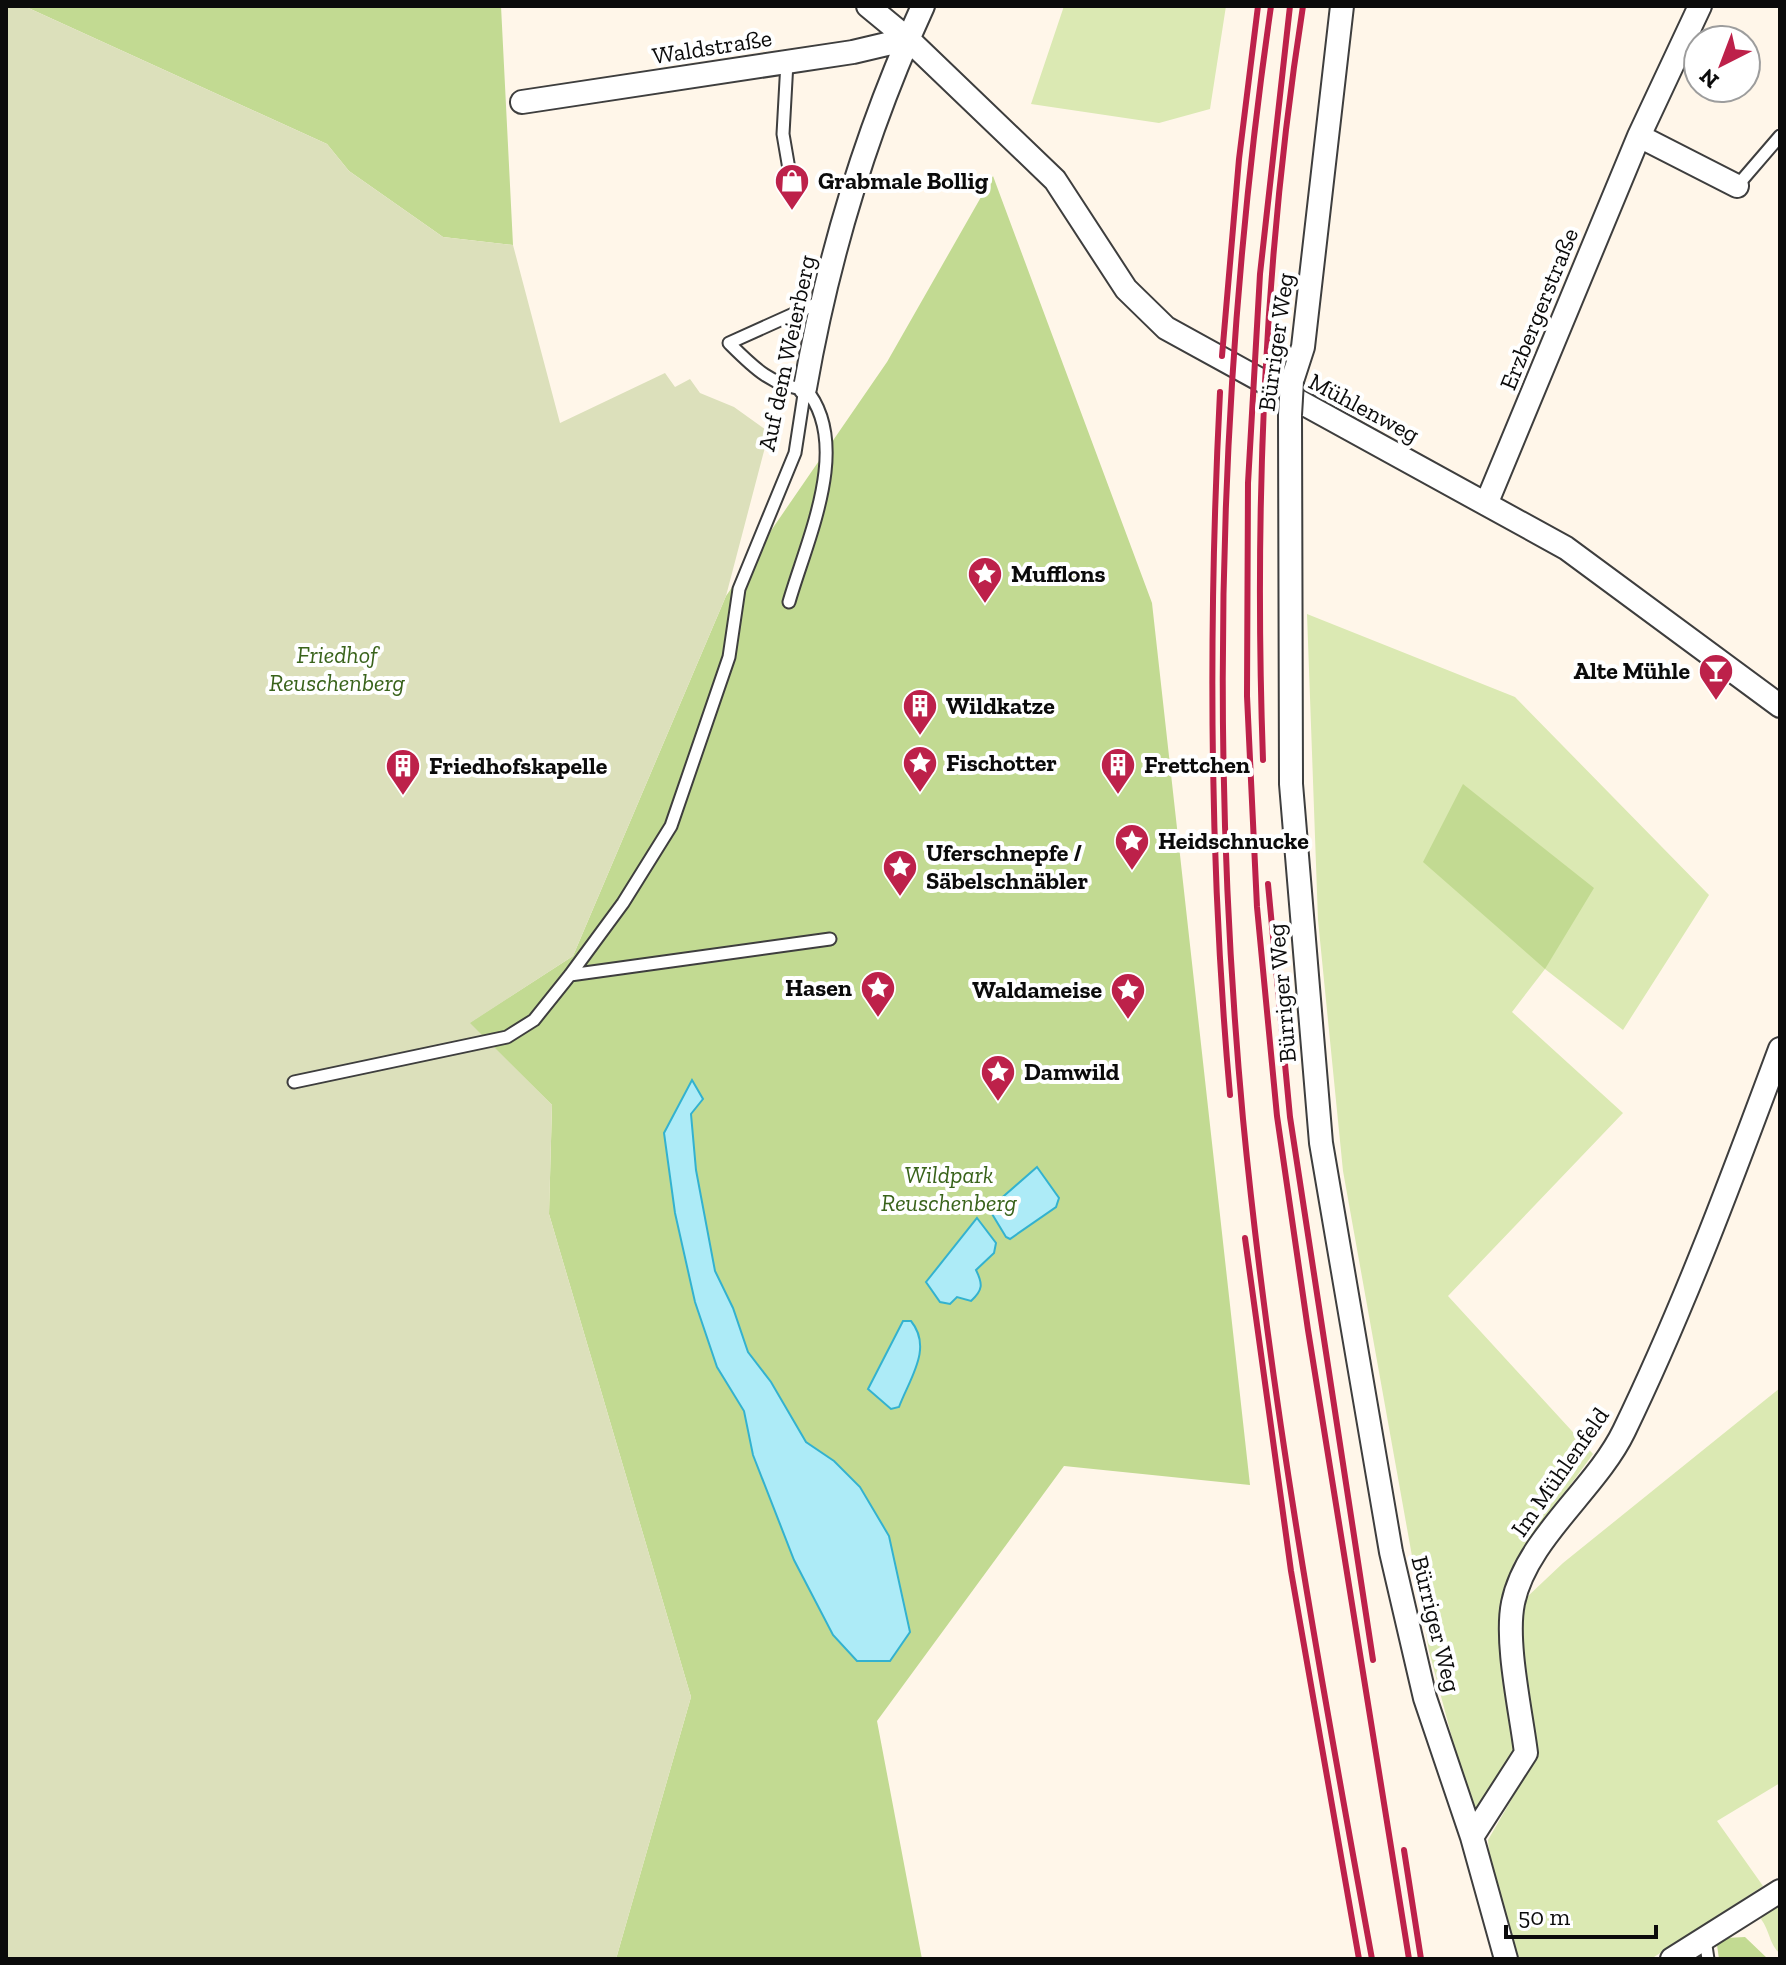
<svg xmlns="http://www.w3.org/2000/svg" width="1786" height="1965" viewBox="0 0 1786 1965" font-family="'Zilla Slab',serif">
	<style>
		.green { fill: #dbe9b3 }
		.forest { fill: #c2da92; fill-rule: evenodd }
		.cemetery { fill: #dce0bb }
		.water { fill: #adebf7; stroke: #33b2cf; stroke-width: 2 }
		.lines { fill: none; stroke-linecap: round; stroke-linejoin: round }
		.service-casing { stroke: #3e3e3e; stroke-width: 15 }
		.minor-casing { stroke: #3e3e3e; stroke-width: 26 }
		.service { stroke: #fff; stroke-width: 11 }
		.minor { stroke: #fff; stroke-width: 22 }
		.rail { stroke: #bd214a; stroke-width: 6 }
		.minor-bridge-casing { stroke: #3e3e3e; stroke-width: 26; stroke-linecap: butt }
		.minor-bridge { stroke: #fff; stroke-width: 22 }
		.labels { text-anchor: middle; stroke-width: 8; stroke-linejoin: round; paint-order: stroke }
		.street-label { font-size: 24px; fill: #0b0b0b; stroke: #fff }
		.poi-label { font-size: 24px; font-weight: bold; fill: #0b0b0b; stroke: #fff; text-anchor: start }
		.park-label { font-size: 24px; font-style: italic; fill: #39631b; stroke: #fff }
	</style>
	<rect width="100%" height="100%" fill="#fff6e9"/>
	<!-- green -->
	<path class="green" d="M1064 6H1226L1210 109 1159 123 1031 104Z
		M1307 614 1515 697 1709 895 1623 1030 1545 969 1512 1012 1623 1113 1448 1296 1593 1454 1514 1562 1504 1596 1519 1749 1475 1813 1469 1802 1429 1651 1343 1171 1318 920Z
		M1780 1388V1783L1717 1821 1763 1886 1651 1959H1518L1491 1872 1488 1840 1535 1759 1519 1615 1527 1597 1563 1563Z
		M1780 1898V1954C1769 1944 1770 1931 1761 1919L1767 1906Z"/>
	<!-- forest -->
	<path class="forest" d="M24 6H501L513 245 443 237 349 171 327 144Z
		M993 176 1152 603 1250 1485 1064 1466 877 1721 922 1959H616L691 1697 549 1214 552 1105 469 1023 573 956 726 596 887 362ZM702 1099 691 1114 696 1170 715 1271 733 1308 748 1352 771 1382 806 1442 834 1461 833 1635 794 1560 753 1455 744 1411 717 1367 695 1302 675 1213 664 1133Z
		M1463 784 1594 888 1545 969 1423 862Z
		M1745 1937 1768 1959H1719L1717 1945 1726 1938Z"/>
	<!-- cemetery -->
	<path class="cemetery" d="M6 6H24L327 144 349 171 443 237 513 245 560 423 665 373 675 387 690 379 700 393 734 407 769 432 726 596 573 956 470 1023 552 1105 549 1214 691 1697 616 1959H6Z"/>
	<!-- water -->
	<path class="water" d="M692 1080 703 1099 691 1114 696 1170 715 1271 733 1308 748 1352 771 1382 806 1442 834 1461 860 1487 889 1536 910 1632 890 1661H857L833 1635 794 1560 753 1455 744 1411 717 1367 695 1302 675 1213 664 1133Z
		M1037 1167 1059 1198 1056 1207 1010 1239 1006 1237 989 1209Z
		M977 1218 996 1243 994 1253 976 1270C983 1284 983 1290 971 1301L957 1297 950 1304 940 1302 926 1282Z
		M903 1321H911C933 1348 910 1378 899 1407L891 1409 868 1389Z"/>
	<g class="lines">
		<defs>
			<path id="service" d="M787 62 783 134 790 175
				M1737 186 1780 136
				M805 388C774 389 750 364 729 343L820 302
				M789 602C807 539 853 444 805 388
				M570 975 830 939
				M294 1082 507 1037 534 1020 570 975 623 903 671 826 729 657 739 589 795 453 805 388
				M1705 1939 1708 1959"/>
			<path id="minor" d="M868 6 908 39 1055 180 1126 289 1166 328 1566 548 1780 706
				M522 102 853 52 908 39
				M1639 136 1737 186
				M1292 381 1303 347 1342 6
				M805 388C828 256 867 128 923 6
				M1290 415 1291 784 1321 1143 1391 1552 1425 1698 1472 1837 1506 1959
				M1487 502 1639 136 1700 6
				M1472 1837 1526 1753C1521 1712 1505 1642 1513 1603 1526 1539 1596 1489 1624 1431 1684 1307 1732 1178 1780 1049
				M1672 1959 1780 1891"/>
		</defs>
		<!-- service casing -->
		<use href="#service" class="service-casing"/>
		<!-- minor casing -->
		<use href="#minor" class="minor-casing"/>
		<!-- service -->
		<use href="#service" class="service"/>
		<!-- minor -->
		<use href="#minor" class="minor"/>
		<!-- rail -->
		<path class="rail" d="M1271 6C1218 374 1209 749 1243 1119 1270 1401 1321 1681 1372 1959
			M1290 6 1260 274 1248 483 1247 696 1257 907 1277 1116 1308 1330 1409 1959
			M1222 356 1239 159 1258 6
			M1220 392C1208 627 1209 861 1230 1095
			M1263 760C1254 509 1264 255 1303 6
			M1268 884 1290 1117 1373 1660
			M1245 1238 1291 1571 1359 1959
			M1404 1850 1421 1959"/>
		<defs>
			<path id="minor-bridge" d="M1290 415 1292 381"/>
		</defs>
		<!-- minor-bridge casing -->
		<use href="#minor-bridge" class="minor-bridge-casing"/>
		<!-- minor-bridge -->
		<use href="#minor-bridge" class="minor-bridge"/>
	</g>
	<!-- icons -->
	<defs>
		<symbol id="shop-pin" viewBox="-11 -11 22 30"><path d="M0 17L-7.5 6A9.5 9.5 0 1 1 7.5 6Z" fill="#bd214a" stroke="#fff"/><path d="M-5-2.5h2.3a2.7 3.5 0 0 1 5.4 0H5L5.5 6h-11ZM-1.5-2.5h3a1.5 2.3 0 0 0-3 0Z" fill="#fff"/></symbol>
		<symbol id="sight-pin" viewBox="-11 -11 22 30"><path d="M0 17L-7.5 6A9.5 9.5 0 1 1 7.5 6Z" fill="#bd214a" stroke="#fff"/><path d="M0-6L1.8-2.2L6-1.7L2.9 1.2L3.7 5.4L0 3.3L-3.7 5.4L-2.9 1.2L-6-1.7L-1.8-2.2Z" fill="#fff"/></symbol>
		<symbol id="bar-pin" viewBox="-11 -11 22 30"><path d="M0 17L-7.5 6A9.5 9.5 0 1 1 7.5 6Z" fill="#bd214a" stroke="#fff"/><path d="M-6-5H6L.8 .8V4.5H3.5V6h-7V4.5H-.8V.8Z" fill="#fff"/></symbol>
		<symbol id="building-pin" viewBox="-11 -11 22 30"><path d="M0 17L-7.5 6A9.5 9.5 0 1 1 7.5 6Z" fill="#bd214a" stroke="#fff"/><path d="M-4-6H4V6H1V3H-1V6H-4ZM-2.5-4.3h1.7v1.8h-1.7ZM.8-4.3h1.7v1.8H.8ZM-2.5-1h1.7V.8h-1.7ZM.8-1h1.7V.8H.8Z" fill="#fff"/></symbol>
	</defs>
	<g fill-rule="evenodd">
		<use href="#shop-pin" x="772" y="161" width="40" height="54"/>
		<use href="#sight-pin" x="965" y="554" width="40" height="54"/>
		<use href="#bar-pin" x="1696" y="651" width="40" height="54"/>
		<use href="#building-pin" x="900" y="686" width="40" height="54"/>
		<use href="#sight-pin" x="900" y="743" width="40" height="54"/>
		<use href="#building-pin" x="1098" y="745" width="40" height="54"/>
		<use href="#building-pin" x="383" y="746" width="40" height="54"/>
		<use href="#sight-pin" x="1112" y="821" width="40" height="54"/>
		<use href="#sight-pin" x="880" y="847" width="40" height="54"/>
		<use href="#sight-pin" x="858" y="968" width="40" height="54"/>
		<use href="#sight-pin" x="1108" y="970" width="40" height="54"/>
		<use href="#sight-pin" x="978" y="1052" width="40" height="54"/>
	</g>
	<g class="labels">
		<!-- street labels -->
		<g class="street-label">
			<text transform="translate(712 47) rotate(-9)" y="8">Waldstraße</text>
			<text transform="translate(1539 309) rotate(-68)" y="8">Erzbergerstraße</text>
			<text transform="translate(1276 342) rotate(-82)" y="8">Bürriger Weg</text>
			<text transform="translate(787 353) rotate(-78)" y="8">Auf dem Weierberg</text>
			<text transform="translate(1364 408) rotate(28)" y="8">Mühlenweg</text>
			<text transform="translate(1282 993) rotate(-95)" y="8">Bürriger Weg</text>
			<text transform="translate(1560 1472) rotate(-55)" y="8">Im Mühlenfeld</text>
			<text transform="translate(1436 1624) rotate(76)" y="8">Bürriger Weg</text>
		</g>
		<!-- poi labels -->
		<g class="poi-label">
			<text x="818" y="189">Grabmale Bollig</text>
			<text x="1011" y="582">Mufflons</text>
			<text x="1690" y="679" text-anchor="end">Alte Mühle</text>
			<text x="946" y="714">Wildkatze</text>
			<text x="946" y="771">Fischotter</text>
			<text x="1144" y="773">Frettchen</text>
			<text x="429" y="774">Friedhofskapelle</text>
			<text x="1158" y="849">Heidschnucke</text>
			<text x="926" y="861">Uferschnepfe /<tspan x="926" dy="28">Säbelschnäbler</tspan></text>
			<text x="852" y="996" text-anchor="end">Hasen</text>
			<text x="1102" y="998" text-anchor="end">Waldameise</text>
			<text x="1024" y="1080">Damwild</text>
		</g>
		<!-- park labels -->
		<g class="park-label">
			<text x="337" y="663">Friedhof<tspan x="337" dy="28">Reuschenberg</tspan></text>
			<text x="949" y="1183">Wildpark<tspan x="949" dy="28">Reuschenberg</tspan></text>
		</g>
	</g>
	<!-- border -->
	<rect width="1786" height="1965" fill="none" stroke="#0b0b0b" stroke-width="16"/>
	<!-- north arrow -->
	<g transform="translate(1722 64) rotate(222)"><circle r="38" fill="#ffffff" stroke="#9d9d9d" stroke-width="2"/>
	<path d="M0-6L14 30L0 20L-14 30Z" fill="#bd214a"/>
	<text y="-12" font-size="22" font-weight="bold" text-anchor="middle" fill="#0b0b0b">N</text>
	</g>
	<!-- scale -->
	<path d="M1506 1925v12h150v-12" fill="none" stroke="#0b0b0b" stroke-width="4"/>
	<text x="1518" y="1925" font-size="24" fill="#0b0b0b" stroke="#ffffff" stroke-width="6" paint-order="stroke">50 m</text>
</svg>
